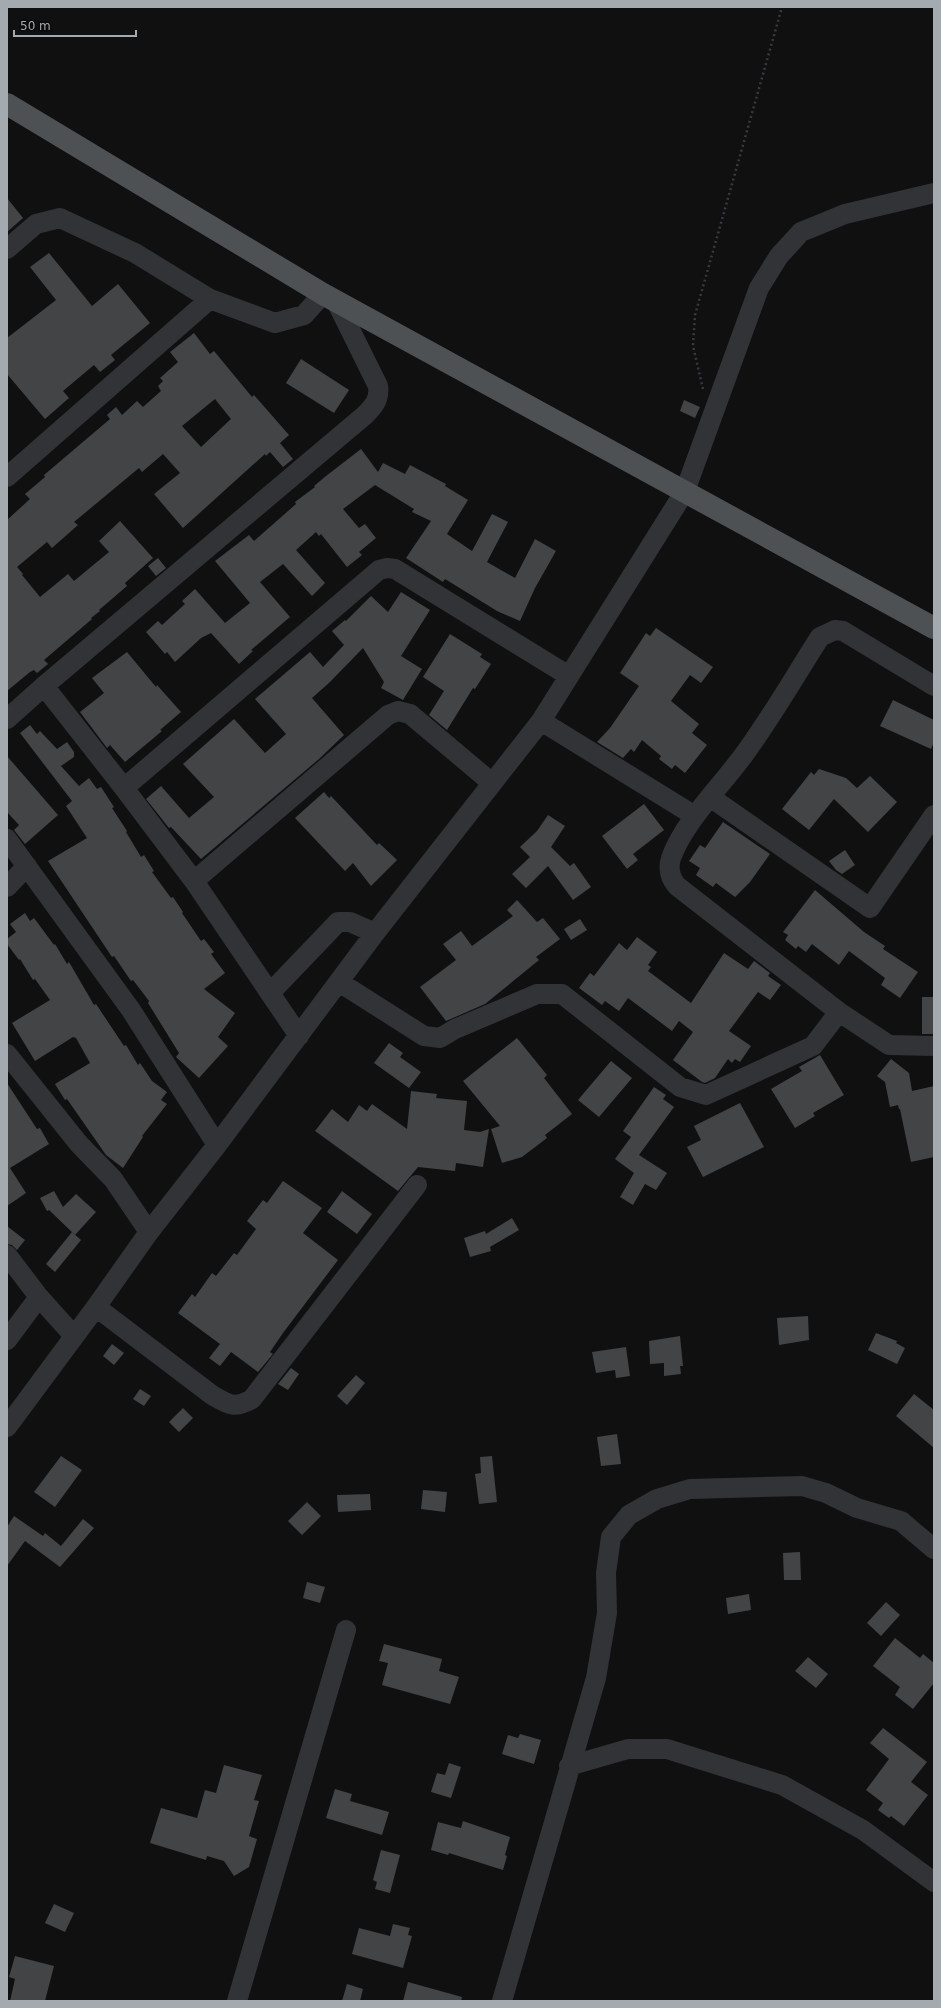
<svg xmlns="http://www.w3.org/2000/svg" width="941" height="2008" viewBox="0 0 941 2008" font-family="'DejaVu Sans',sans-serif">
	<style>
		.building { fill: #424446; fill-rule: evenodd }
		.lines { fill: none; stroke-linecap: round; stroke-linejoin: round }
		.path { stroke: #383a3d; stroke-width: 2.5; stroke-dasharray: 2 3; stroke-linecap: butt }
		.minor { stroke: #323336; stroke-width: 20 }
		.major { stroke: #4e5154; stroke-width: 22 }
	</style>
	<rect width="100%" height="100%" fill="#101011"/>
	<!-- building -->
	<path class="building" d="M7 198 23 218 7 232Z
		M49 253 92 306 118 284 150 323 111 355 115 360 100 372 94 365 63 391 69 398 45 419 7 374V338L56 300 30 267Z
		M194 333 210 354 214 351 252 397 254 395 289 435 280 443 293 459 283 467 270 452 266 456 265 454 183 528 154 494 180 473 163 454 142 472 139 468 74 522 78 525 52 548 47 542 17 567 23 574 22 575 40 597 68 574 74 581 109 552 99 541 120 521 153 558 125 583 127 586 99 610 100 611 91 618 92 619 44 660 48 664 37 673 34 670 30 672 7 691V520L30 499 25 494 45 477 44 475 110 419 107 415 116 407 122 415 137 401 143 407 161 391 158 386 163 381 160 378 178 362 170 352ZM215 399 231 419 201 447 182 426Z
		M301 359 349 390 334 413 286 383Z
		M684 400 700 407 695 418 680 411Z
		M361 449 378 472 383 463 405 474 410 465 446 484 445 486 468 500 447 534 472 551 492 514 508 522 487 562 515 578 535 539 556 551 535 588 520 621 497 611 445 579 443 582 406 558 431 521 412 512 414 509 375 485 343 509 359 528 365 524 376 538 359 552 362 555 347 567 321 534 319 536 316 532 296 550 325 583 312 596 283 564 260 582 290 617 251 650 253 651 239 664 211 633 201 638 175 662 167 652 165 654 146 632 158 621 162 625 185 604 182 601 195 589 225 623 250 603 215 561 249 535 254 541 296 504 295 502 315 487 314 486 326 476Z
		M158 558 166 568 156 576 148 566Z
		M401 592 430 610 401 656 422 669 403 700 381 688 384 682 363 648 330 682 312 698 344 735 319 759 201 859 171 827 169 828 146 799 161 786 189 818 214 797 183 764 234 719 265 753 286 734 255 699 310 652 323 667 344 645 332 631 345 620 346 621 371 596 388 612Z
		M656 628 713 667 701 683 690 675 671 701 699 724 692 733 707 745 685 773 675 765 672 769 659 759 661 756 642 740 634 752 631 749 623 758 597 742 610 728 639 686 620 673 646 633 650 636Z
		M450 634 482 654 480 657 491 664 475 689 473 688 447 730 429 715 444 691 423 677Z
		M127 652 156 687 157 685 181 712 160 730 162 731 125 762 110 745 107 748 80 712 104 693 92 678Z
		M893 700 934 720V742L931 749 880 726Z
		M30 725 37 734 40 731 57 749 67 742 74 752V757L61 766 79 786 89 778 97 789 101 787 114 807 112 808 127 831 126 832 141 857 144 855 154 871 152 872 171 898 173 897 183 912 182 913 201 941 204 939 214 952 211 954 225 973 204 989 235 1013 218 1037 228 1046 199 1078 176 1057 179 1053 148 1003 149 1001 133 980 131 981 114 956 112 957 48 861 87 838 66 806 72 801 20 733Z
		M7 756 58 815 25 844 14 830 19 825 7 812Z
		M819 769 846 778 857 788 870 776 897 802 868 832 834 799 809 830 782 809 811 772 814 775Z
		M324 792 329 798 331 796 377 845 379 843 397 860 371 886 353 863 345 871 295 818Z
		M644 804 664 830 633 854 638 860 627 869 602 836Z
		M548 815 565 826 551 847 570 866 574 863 591 887 573 900 548 866 526 888 512 874 530 857 520 847 537 831Z
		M723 822 770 854 750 882 735 897 716 883 713 887 696 875 700 868 689 861 700 845 705 848Z
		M845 850 855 865 842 874 836 870 829 861Z
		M815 890 864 932 885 946 883 949 918 972 900 998 881 985 885 978 849 951 839 965 812 944 806 952 798 946 796 949 785 940 788 935 783 932Z
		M517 900 537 922 543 918 560 939 536 957 539 960 485 1004 446 1021 420 987 456 960 443 944 461 931 472 946 513 916 507 910Z
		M25 913 30 921 34 918 54 945 55 944 67 964 69 962 94 1005 96 1004 124 1046 126 1045 138 1065 140 1063 152 1081 167 1092 161 1100 167 1104 142 1136 143 1137 123 1168 106 1155 67 1099 65 1100 55 1084 90 1063 76 1038 73 1037 35 1061 12 1023 50 1000 35 979 33 980 20 959 19 960 7 944V939L16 932 10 924Z
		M580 919 587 930 571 940 564 929Z
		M637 937 657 952 648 965 651 967 648 971 691 1003 724 953 748 969 754 961 770 973 768 976 781 985 770 1000 758 992 729 1031 751 1046 740 1062 735 1059 732 1063 728 1059 715 1078 705 1083 702 1082 673 1060 693 1032 679 1021 672 1031 628 998 619 1011 605 1001 602 1005 579 988 590 973 594 976 619 943 627 950Z
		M922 997H934V1034H922Z
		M517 1038 547 1075 544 1078 572 1114 545 1135 547 1138 522 1157 502 1163 491 1129 500 1126 463 1081Z
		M389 1043 403 1053 400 1057 421 1072 409 1088 374 1063Z
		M820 1055 844 1095 813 1113 815 1116 795 1128 771 1089 802 1071 799 1067Z
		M891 1059 909 1073 912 1091 934 1086V1157L911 1162 900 1109H899L898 1105 890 1107 885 1082 877 1076Z
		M611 1061 632 1078 599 1117 578 1100Z
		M7 1083 37 1129 40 1128 49 1144 10 1168 26 1193 7 1206Z
		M654 1087 666 1095 663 1099 674 1107 639 1155 667 1173 656 1190 645 1184 633 1205 620 1197 634 1173 615 1159 631 1137 623 1131Z
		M411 1091 437 1094 436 1098 467 1101 464 1130 480 1132 489 1129 483 1167 456 1163 455 1171 418 1167 398 1191 315 1131 332 1109 348 1122 359 1105 367 1111 372 1104 407 1129Z
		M740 1103 764 1147 703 1177 687 1147 701 1140 694 1126Z
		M283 1181 322 1208 303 1233 338 1260 283 1333 270 1352 273 1354 258 1372 231 1352 220 1366 209 1358 220 1344 178 1313 192 1294 195 1297 212 1273 216 1276 234 1253 237 1255 256 1229 247 1221 263 1200 267 1203Z
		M54 1191 63 1207 76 1194 96 1212 75 1235 49 1210 47 1211 40 1198Z
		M342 1191 372 1214 357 1234 327 1212Z
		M512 1218 519 1230 490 1247 491 1251 470 1257 464 1238 485 1231 486 1234Z
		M7 1226 25 1240 17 1250 12 1245 7 1244Z
		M72 1232 81 1240 55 1272 46 1264Z
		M808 1316 809 1340 779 1345 777 1318Z
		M876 1333 897 1341 896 1343 905 1348 897 1364 868 1350Z
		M680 1336 683 1366H680L681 1374 664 1376V1363L650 1364 649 1341Z
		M112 1344 124 1353 114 1365 103 1356Z
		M626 1347 630 1376 616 1378 615 1370 596 1373 592 1352Z
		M291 1368 299 1374 288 1390 278 1384Z
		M356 1375 365 1383 347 1405 337 1396Z
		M140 1389 151 1396 144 1406 133 1399Z
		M914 1394 934 1410V1448L896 1416Z
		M183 1408 193 1418 179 1432 169 1422Z
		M617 1434 621 1464 601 1466 597 1437Z
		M61 1456 82 1470 55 1507 34 1492Z
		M492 1456 497 1502 479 1504 475 1474 481 1473 480 1457Z
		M423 1490 447 1492 445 1512 421 1509Z
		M370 1494 371 1510 338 1512 337 1495Z
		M307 1502 321 1516 302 1535 288 1521Z
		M14 1516 43 1536 45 1533 61 1546 83 1519 94 1528 60 1567 25 1541 7 1566V1527Z
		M800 1552 801 1580H784L783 1553Z
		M307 1582 325 1587 320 1603 303 1598Z
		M749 1594 751 1610 728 1614 726 1598Z
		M886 1602 900 1615 881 1636 867 1623Z
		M895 1638 920 1658 923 1654 934 1663V1683L913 1709 895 1695 900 1687 873 1666Z
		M384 1644 442 1659 439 1671 459 1677 450 1704 382 1685 388 1663 379 1661Z
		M808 1657 828 1674 816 1688 795 1671Z
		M883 1728 927 1762 911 1782 928 1795 904 1826 891 1816 889 1818 878 1810 883 1803 866 1790 889 1759 870 1743Z
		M520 1734 541 1740 534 1764 502 1754 508 1735 518 1738Z
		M449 1763 461 1767 451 1798 431 1792 437 1773 445 1775Z
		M224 1765 262 1775 254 1800 259 1801 249 1836 257 1839 249 1867 234 1876 224 1861 207 1856 206 1860 150 1843 161 1808 197 1818 205 1790 216 1793Z
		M335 1789 352 1794 350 1801 389 1812 382 1835 326 1818Z
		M463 1821 510 1837 505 1855 507 1856 503 1870 449 1853 448 1855 431 1850 438 1822 461 1828Z
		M381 1850 400 1855 390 1893 375 1889 377 1882 373 1880Z
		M54 1904 74 1913 65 1932 45 1923Z
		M393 1924 410 1928 408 1935 412 1936 403 1968 352 1954 359 1928 390 1936Z
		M15 1956 54 1966 45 2001H10L15 1979 9 1977Z
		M408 1982 462 1997 461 2001H403Z
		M347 1984 363 1989 360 2001H342Z"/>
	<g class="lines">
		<!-- path -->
		<path class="path" d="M703 389 693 346 695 315 782 7"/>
		<!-- minor -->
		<path class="minor" d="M7 249 36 224 60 218 135 253 210 299
			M7 477 210 299 275 323 304 315 323 294
			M44 686 124 788 194 881 299 1036
			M934 686 843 631 835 630 820 637C795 676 771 718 743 756 720 787 684 822 671 858 668 868 670 878 677 886L839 1012 889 1045 934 1046
			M7 719 44 686 365 415C374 406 380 399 378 386L336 301
			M541 721 695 816
			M124 788 379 570 387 568 395 569 569 676
			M710 797 870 908 934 815
			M7 839 131 1010 217 1145
			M194 881 388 715 398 711 410 714 492 783
			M7 887 27 866
			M339 982 424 1036 440 1038 455 1029 537 994H562L680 1087 706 1095 813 1046 839 1012
			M270 993 338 922H350L375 933
			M7 1054 79 1144 113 1179 149 1232
			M7 1255 39 1297 74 1336
			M96 1307 212 1395C229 1405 234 1409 252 1399L417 1185
			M7 1340 39 1297
			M7 1427 96 1307 149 1232 217 1145 375 933 541 721 685 491 759 288 779 256 801 232 845 214 934 193
			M569 1766 628 1749H667L782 1785 863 1830 934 1882
			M237 2001 346 1630
			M502 2001 596 1678 607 1613 606 1573 611 1537 629 1515 657 1499 690 1489 802 1486 826 1493 857 1508 901 1521 934 1549"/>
		<!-- major -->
		<path class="major" d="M7 104 323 294 934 628"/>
	</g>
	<!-- border -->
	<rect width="941" height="2008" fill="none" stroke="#a3aab0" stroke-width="16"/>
	<!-- scale -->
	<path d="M14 30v6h122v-6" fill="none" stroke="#a3aab0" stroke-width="2"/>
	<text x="20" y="30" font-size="12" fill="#a3aab0" stroke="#0b0b0c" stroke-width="3" paint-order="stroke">50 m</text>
</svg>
